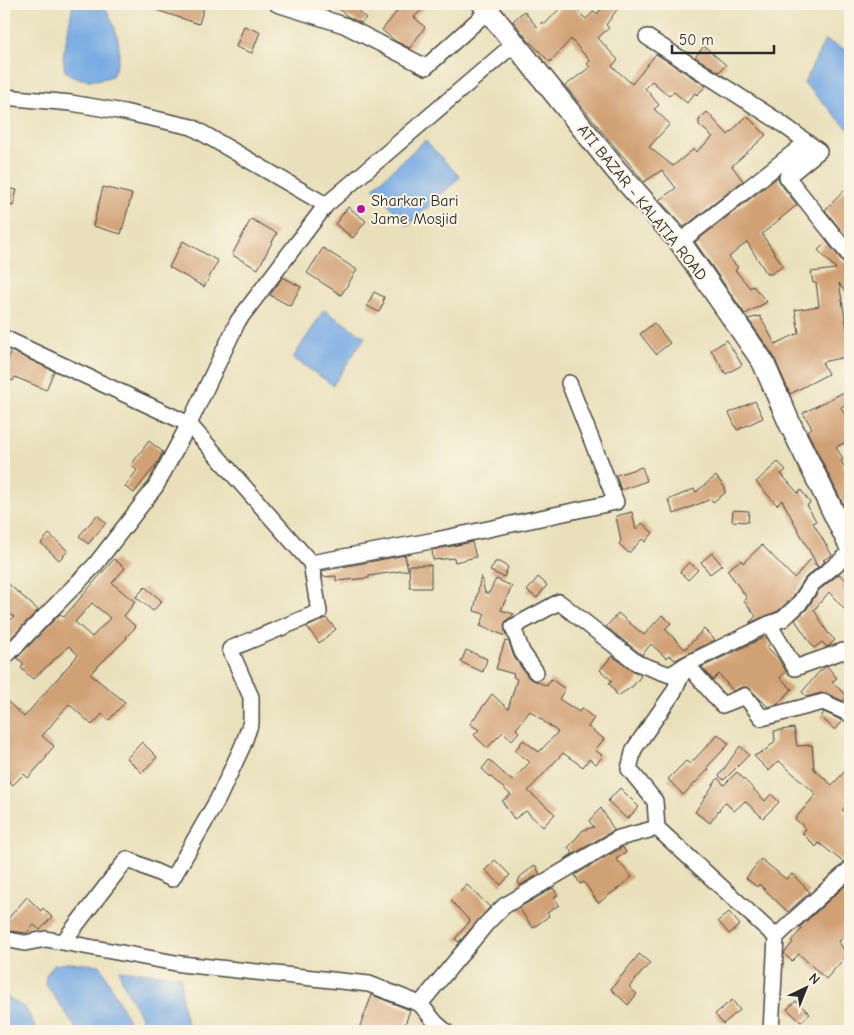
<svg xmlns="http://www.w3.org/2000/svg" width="854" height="1035" viewBox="0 0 854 1035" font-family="'Comic Neue',sans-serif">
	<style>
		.water { fill: #78abe4; stroke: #526b88 }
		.building { fill: #d1a176; fill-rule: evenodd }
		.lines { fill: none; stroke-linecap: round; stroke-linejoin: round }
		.street-casing { stroke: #484641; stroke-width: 18 }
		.secondary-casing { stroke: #484641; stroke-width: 24 }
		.street { stroke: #fff; stroke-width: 15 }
		.secondary { stroke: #fff; stroke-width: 21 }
		.poi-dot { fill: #b5179e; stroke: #fcf5e5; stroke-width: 2 }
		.labels { text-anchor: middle; stroke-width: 4; stroke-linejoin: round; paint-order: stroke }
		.poi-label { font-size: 16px; fill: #2b2b2b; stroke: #fcf5e5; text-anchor: start }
		.street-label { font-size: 16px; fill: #2b2b2b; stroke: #fcf5e5 }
	</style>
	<rect width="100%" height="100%" fill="#fcf5e5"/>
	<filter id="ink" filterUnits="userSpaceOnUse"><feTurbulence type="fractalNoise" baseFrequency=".02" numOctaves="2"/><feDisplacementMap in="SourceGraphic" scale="10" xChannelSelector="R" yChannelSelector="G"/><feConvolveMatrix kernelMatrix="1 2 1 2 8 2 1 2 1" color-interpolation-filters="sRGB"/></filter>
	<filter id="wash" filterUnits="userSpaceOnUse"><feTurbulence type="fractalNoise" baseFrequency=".0096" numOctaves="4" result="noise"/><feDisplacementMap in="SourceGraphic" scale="20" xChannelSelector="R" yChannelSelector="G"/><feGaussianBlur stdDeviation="1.12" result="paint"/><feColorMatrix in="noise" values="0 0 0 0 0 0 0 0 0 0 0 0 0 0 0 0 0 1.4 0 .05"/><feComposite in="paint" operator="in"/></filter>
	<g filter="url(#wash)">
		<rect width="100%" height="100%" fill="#e9e0bb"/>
		<!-- water -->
		<path class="water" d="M73 4H102C110 12 119 37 119 48 120 57 116 68 112 76 96 82 79 82 65 71L63 57Z
			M825 40 850 52V131L804 83Z
			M425 140 460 177 408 226 373 188Z
			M324 310 365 337 333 385 293 358Z
			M68 963 100 965 134 1031H78L45 983 46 975 54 965Z
			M119 970 181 976 182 1002 189 1031H148L123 983Z
			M4 997H8L26 1009 37 1031H4Z"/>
		<g id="blocks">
			<!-- building -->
			<path class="building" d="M144 4H205L199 24 144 6Z
				M333 4H350L366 18 361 23 347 16Z
				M403 4H428L414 17 425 27 410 48 397 42 382 30Z
				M564 4H570L586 19 594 11 597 14 605 4H612L618 8 606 25 609 28 598 38 618 60 612 66 632 84 656 54 706 86 697 95 695 93 687 103 674 92 669 96 652 81 645 88 659 105 654 109 670 124 649 147 673 166 694 149 696 152 713 137 699 125V120L707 112 728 135 747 116 766 135 732 166 743 181 684 227 659 200 676 188 662 170 644 182 565 86 590 67 587 64 590 61 571 39 550 62 527 39 513 21 524 11 537 27 542 22 545 24Z
				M244 26 260 32 252 53 236 47Z
				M704 46 726 65 719 72 695 57Z
				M778 177 780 183 797 205 762 234 783 266 771 274H767L747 242 729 257 738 268 735 270 750 288 753 286 767 302 745 314 695 242Z
				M850 185V237L849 236 847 238 825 210Z
				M103 187 132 194 121 234 93 226Z
				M5 188 17 190 13 206 4 204Z
				M348 207 366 221 353 238 335 224Z
				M251 219 277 233 258 269 232 255Z
				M183 241 218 261 204 287 169 267Z
				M827 242 843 262 850 265V299L839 283 850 346V356L822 362 828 374 790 394 773 355 748 319 760 316 775 344 799 333 795 310 819 306 816 283H813L811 272 836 269 818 250Z
				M323 248 357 270 341 295 307 273Z
				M283 277 301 287 290 306 270 295Z
				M374 292 384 297 383 301 384 302 379 312 367 306Z
				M654 323 670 343 656 354 640 334Z
				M727 340 742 365 726 374 711 350Z
				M11 351 54 371 46 390 15 377 13 381 4 377V368Z
				M850 389V402L841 407 850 425V440L836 447 843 459 841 460 850 479V518L807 431 812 428 803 413Z
				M755 401 763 418 737 430 729 413Z
				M149 441 163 452 158 462 134 493 125 487 137 470 131 465Z
				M778 462 786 470 781 474 798 493 801 490 810 503 807 505 816 521 813 523 832 555 823 560 825 561 818 567 782 500 777 505 756 482Z
				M642 467 647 481 621 490 616 475Z
				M716 476 725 488V493L713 502 711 499 674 514 668 500 694 489 696 492Z
				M733 510 749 511 748 522 732 521Z
				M632 512 636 530 642 523 653 533 645 542 642 539 629 553 619 544 621 541 616 516Z
				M97 515 106 523 88 544 79 536Z
				M49 534 68 551 59 560 41 543Z
				M472 542 476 557 455 562 454 558 433 560 432 550Z
				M762 545 794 578 810 560 818 567 806 577 792 598 778 611 749 623 756 616 744 601 747 598 727 570 741 560 743 563Z
				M712 553 722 565 710 574 701 562Z
				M405 555 408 570 369 576V578L336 581V576L323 577 322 571Z
				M114 559 125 568 112 583 135 602 124 616 136 627 126 637 127 638 90 674 125 702 109 720 102 714 92 725 69 704 42 736 54 746 46 756 47 757 28 778 24 774 13 785 4 776V698L24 717 78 655 69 646 33 679 21 668 24 664 17 658 60 614 64 617ZM92 603 110 618 92 637 75 622Z
				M495 562H499L508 567 504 577 490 571Z
				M689 562 698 570 688 580 680 572Z
				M409 565H431V588H410Z
				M839 574 847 581 845 584 850 589V603L844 609 829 592 814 610 828 633 835 640 830 645 827 647 822 642 814 648 795 620 807 609 819 590Z
				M481 576 485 593H489L496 579 512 586 501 610 514 614 506 621 504 625 506 636 480 626 485 614 474 611Z
				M538 577 547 585 537 598 527 591Z
				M4 580 38 610 4 645V627L14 617 4 609Z
				M145 587 162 601 153 611 136 597Z
				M618 613 644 635 662 615 671 623 665 629 685 649 704 629 715 640 675 660 669 655 666 658 651 644 642 655 606 627Z
				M326 618 336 629 319 643 307 627Z
				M765 637 770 644 767 647 778 658 786 671 780 678 792 689 778 704 768 707 748 687H742L733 691 719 674 713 680 702 667Z
				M505 641 509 642 514 657 529 678 547 686 551 679 565 689 559 699 579 712 581 708 594 718 588 727 604 739 595 750 603 756 596 764 589 759 583 767 563 753 528 791 555 814 543 827 526 811 514 819 502 801 511 795 482 769 489 760 512 781 530 762 515 751 523 740 539 752 558 732 530 711 516 729 519 732 512 740 503 732 487 748 474 735 479 730 470 724 492 694 508 709 517 679 513 677 514 674 496 669Z
				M466 650 487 659 483 672 461 662Z
				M612 656 641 676 633 686 618 696 609 683 612 681 600 670Z
				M827 666 837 678 832 682 847 696 843 701 826 693H821L807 697 802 692 818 673Z
				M824 712 839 719 842 722 835 730 821 717Z
				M794 728 797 746 812 745 814 769 832 785 850 766V801L842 810 850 818V860L843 862 819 843 816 847 802 833 806 829 795 819 816 794 779 761 769 771 754 756 767 749 775 741 774 731Z
				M718 734 729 744 707 767 709 769 683 795 668 779 686 761 690 764Z
				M142 742 157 757 142 773 127 758Z
				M740 746 749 755 724 780 719 776Z
				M737 772 765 801 771 794 779 802 763 818 745 801 734 811 725 802 710 823 695 812 718 778 724 785Z
				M620 788 639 807 627 819 608 801Z
				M601 808 614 830 565 859 573 853 568 848 583 830 594 827 589 821Z
				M623 847 626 853 616 859 632 877 623 885 598 903 584 882 580 884 575 875Z
				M761 859 786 879 792 874 810 892 788 912 759 884 757 887 746 878Z
				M495 860 510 875 501 885 485 870Z
				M535 865 540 874 520 885 518 882 520 877Z
				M850 881V927L839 942 844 950 848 954 826 979 799 954 792 961 784 954 785 952 793 942 791 941 802 929 800 927Z
				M467 885 490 907 459 942 455 939 470 921 451 901Z
				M553 888 558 895 554 897 559 905 547 913 549 916 533 928 519 908Z
				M27 897 41 911 43 908 52 917 40 930 34 925 27 933 10 931 4 925V923Z
				M729 912 740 925 729 934 718 921Z
				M639 954 650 963 629 987 637 994 628 1005 611 989Z
				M372 995 410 1010 403 1031H358Z
				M732 1000 740 1010 723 1024 715 1014Z
				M796 1001 810 1014 801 1022 787 1009Z"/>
		</g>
	</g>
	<g filter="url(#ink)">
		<use href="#blocks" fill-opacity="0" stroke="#484641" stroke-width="1"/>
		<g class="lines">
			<defs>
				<path id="street" d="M277 4 344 25 426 67 488 11
					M647 37 778 121 819 151 787 177 850 256
					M4 97 71 103 124 112 192 127 326 205
					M680 242 807 142
					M4 338 189 424 311 563 436 540 616 502 569 383
					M769 624 795 668 843 651 850 654
					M4 658 95 565 156 486 189 424 238 321 326 205 514 44
					M536 672 522 652 513 627 559 602 637 663 670 675 687 664 722 705 745 696 762 718 823 702 850 714
					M657 828 776 937 771 1031
					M776 937 798 916 850 869
					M4 939 25 943 46 939 181 964 369 984 420 1004 436 1023 445 1031
					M63 942 127 859 172 879 218 799 243 745 251 722V697L230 649 319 612 311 563
					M420 1004 487 923 504 906 619 838 657 828 655 801 629 769 634 749 673 693 687 664 769 624 783 619 799 604 812 584 850 553"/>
				<path id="secondary" d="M483 4 616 170 680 242 763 362 789 422 850 546"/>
			</defs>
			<!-- street casing -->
			<use href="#street" class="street-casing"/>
			<!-- secondary casing -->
			<use href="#secondary" class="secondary-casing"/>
			<!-- street -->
			<use href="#street" class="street"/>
			<!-- secondary -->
			<use href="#secondary" class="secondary"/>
		</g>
	</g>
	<!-- markers -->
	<circle class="poi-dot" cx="361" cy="209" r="5"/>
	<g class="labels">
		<!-- poi labels -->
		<g class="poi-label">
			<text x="371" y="206">Sharkar Bari<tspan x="371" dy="18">Jame Mosjid</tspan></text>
		</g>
		<!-- street labels -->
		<g class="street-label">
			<text transform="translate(643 202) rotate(51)" y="6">ATI BAZAR - KALATIA ROAD</text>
		</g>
	</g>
	<!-- margin -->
	<rect width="854" height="1035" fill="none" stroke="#fcf5e5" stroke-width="20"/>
	<!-- north arrow -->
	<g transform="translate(806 988) rotate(43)" stroke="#fcf5e5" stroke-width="4" paint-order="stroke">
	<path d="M0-4L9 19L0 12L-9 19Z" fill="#2b2b2b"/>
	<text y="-8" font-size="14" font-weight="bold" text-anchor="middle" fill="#2b2b2b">N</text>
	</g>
	<!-- scale -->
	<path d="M672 45v8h102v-8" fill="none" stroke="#2b2b2b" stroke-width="2.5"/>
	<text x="679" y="45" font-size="15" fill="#2b2b2b" stroke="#fcf5e5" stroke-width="4" paint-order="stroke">50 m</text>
</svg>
